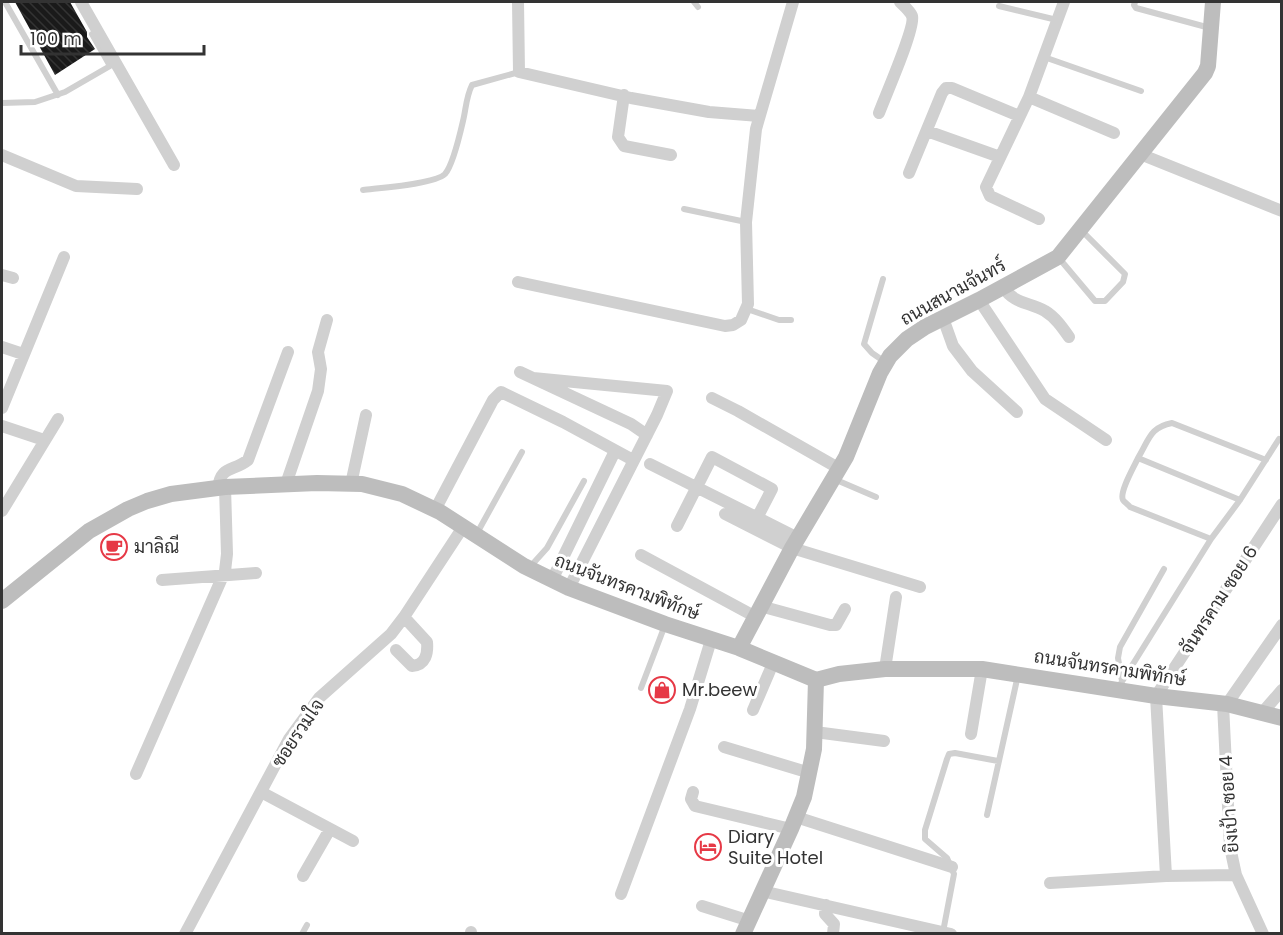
<svg xmlns="http://www.w3.org/2000/svg" width="1283" height="935" viewBox="0 0 1283 935" font-family="Poppins,Sarabun,sans-serif">
	<style>
		.building { fill: url(#building-back-hatch) }
		.lines { fill: none; stroke-linecap: round; stroke-linejoin: round }
		.lane { stroke: #d0d0d0; stroke-width: 6 }
		.street { stroke: #d0d0d0; stroke-width: 12 }
		.secondary { stroke: #bdbdbd; stroke-width: 16 }
		.labels { text-anchor: middle; stroke-width: 6; stroke-linejoin: round; paint-order: stroke }
		.street-label { font-size: 18px; fill: #333; stroke: #fff }
		.poi-label { font-size: 18px; fill: #333; stroke: #fff; text-anchor: start }
	</style>
	<defs>
		<pattern id="building-back-hatch" width="6" height="6" patternUnits="userSpaceOnUse" patternTransform="scale(1.5)"><rect width="6" height="6" fill="#1a1a1a"/><path d="M-1 5l2 2M0 0l6 6M5-1l2 2" fill="none" stroke="#333"/></pattern>
	</defs>
	<rect width="100%" height="100%" fill="#fff"/>
	<!-- building -->
	<path class="building" d="M15 2H70L87 32V37L95 49 55 75Z"/>
	<g class="lines">
		<!-- lane -->
		<path class="lane" d="M5 2 58 95
			M694 2 698 7
			M1135 2 1134 5 1136 8 1210 28
			M999 6 1057 20
			M1044 57 1141 91
			M2 103 35 102 65 92 110 66 92 34
			M363 190C379 188 435 184 445 174 453 165 460 134 463 121 466 109 466 97 472 85L519 72
			M684 209 746 222
			M1058 257 1095 301H1105L1123 282 1125 274 1081 230
			M883 279 864 344 872 353 885 362
			M747 309 779 320H791
			M1138 458C1134 467 1119 492 1123 500 1124 502 1129 505 1130 507L1211 539
			M834 479 876 497
			M1240 500 1138 458C1149 440 1150 427 1172 423L1266 460
			M476 535 522 452
			M529 568 547 548 584 481
			M1122 681 1118 658 1120 647 1164 569
			M641 688 665 625
			M1118 688 1211 539 1240 500 1279 439
			M987 815 1018 675
			M943 932 954 874 947 858 925 839V830L947 759 949 754 955 753 998 761
			M302 934 307 925"/>
		<!-- street -->
		<path class="street" d="M81 2 174 165
			M518 2 519 72 631 98 709 112 759 116
			M624 95 618 137 624 146 671 155
			M1029 97 1114 133
			M879 113C884 99 916 27 912 16 910 11 904 6 900 2
			M927 131 1000 157
			M1140 154 1282 211
			M2 155 76 186 137 189
			M909 173 942 93 946 88H952L1019 116
			M1039 219 990 196 986 187 1029 97 1064 2
			M2 275 13 278
			M518 282 725 326 733 325 741 320 748 304 746 222 756 129 793 2
			M1003 287C1014 304 1029 302 1045 311 1055 317 1062 327 1069 337
			M979 300 1045 399 1106 440
			M943 318 953 346 972 371 1017 412
			M2 347 23 354
			M520 372 631 424 647 435
			M533 378 667 391 657 415 569 588
			M712 398 738 411 840 469
			M2 408 64 257
			M2 426 44 440
			M650 464 798 538
			M286 484 318 391 321 369 318 352 327 320
			M351 484 366 415
			M218 488C221 465 233 472 248 460L288 352
			M435 510 493 400 501 392 563 422 633 460
			M2 511 58 419
			M725 514 792 548 920 587
			M677 526 712 457 772 489 757 518
			M641 555 754 616
			M162 580 256 573
			M552 580 615 451
			M760 606 830 625H836L845 609
			M396 650 412 666C426 665 428 653 427 642L404 617
			M885 669 896 597
			M1223 704 1230 847 1236 875 1263 934
			M1227 704 1282 625
			M753 710 774 661
			M1262 713 1282 690
			M815 732 884 741
			M971 734 982 669
			M724 747 810 773
			M136 774 225 571 227 554 225 487
			M261 792 353 841
			M693 792 691 799 695 806 791 829
			M796 817 952 867
			M303 876 330 829
			M1166 876 1156 696 1282 504
			M1050 883 1166 876 1236 875
			M762 891 951 934
			M621 894 690 709 711 640
			M826 905 825 914 834 924 833 934
			M702 906 750 921
			M185 934 289 739 319 698 391 634 404 617 463 527
			M471 934V932"/>
		<!-- secondary -->
		<path class="secondary" d="M2 601 89 531 128 509 147 501 171 494 225 487 317 483 362 484 402 494 440 512 524 566 569 588 665 624 739 648 816 680 839 674 885 669H982L1156 696 1227 704 1282 718
			M739 648 792 548 846 457 880 373 890 356 907 339 925 327 979 300 1058 257 1205 73 1208 66 1213 2
			M743 934 791 829 804 797 814 749 816 680"/>
	</g>
	<!-- icons -->
	<defs>
		<symbol id="cafe-ring" viewBox="-11 -11 22 22"><circle r="9.5" fill="#fff" stroke="#e63946" stroke-width="1.5"/><path d="M-5.5-4.5H6V0H3Q3 3.5 0 3.5H-2.5Q-5.5 3.5-5.5 0ZM3-3.2v2h1.7v-2ZM-6 4.5H4V6H-6Z" fill="#e63946"/></symbol>
		<symbol id="shop-ring" viewBox="-11 -11 22 22"><circle r="9.5" fill="#fff" stroke="#e63946" stroke-width="1.5"/><path d="M-5-2.5h2.3a2.7 3.5 0 0 1 5.4 0H5L5.5 6h-11ZM-1.5-2.5h3a1.5 2.3 0 0 0-3 0Z" fill="#e63946"/></symbol>
		<symbol id="hotel-ring" viewBox="-11 -11 22 22"><circle r="9.5" fill="#fff" stroke="#e63946" stroke-width="1.5"/><path d="M-6-4.5h1.5V1H6V5H4.5V3h-9V5H-6ZM-4 0a1.8 1.8 0 1 1 3.6 0ZM.5 0V-2.5h3Q6-2.5 6 0Z" fill="#e63946"/></symbol>
	</defs>
	<g fill-rule="evenodd">
		<use href="#cafe-ring" x="99" y="532" width="30" height="30"/>
		<use href="#shop-ring" x="647" y="675" width="30" height="30"/>
		<use href="#hotel-ring" x="693" y="832" width="30" height="30"/>
	</g>
	<g class="labels">
		<!-- street labels -->
		<g class="street-label">
			<text transform="translate(953 292) rotate(-29)" y="6">ถนนสนามจันทร์</text>
			<text transform="translate(627 587) rotate(21)" y="6">ถนนจันทรคามพิทักษ์</text>
			<text transform="translate(1219 600) rotate(-57)" y="6">จันทรคาม ซอย 6</text>
			<text transform="translate(1110 668) rotate(9)" y="6">ถนนจันทรคามพิทักษ์</text>
			<text transform="translate(298 733) rotate(-56)" y="6">ซอยรวมใจ</text>
			<text transform="translate(1229 804) rotate(-94)" y="6">ยิงเป้า ซอย 4</text>
		</g>
		<!-- poi labels -->
		<g class="poi-label">
			<text x="134" y="553">มาลิณี</text>
			<text x="682" y="696">Mr.beew</text>
			<text x="728" y="843">Diary<tspan x="728" dy="21">Suite Hotel</tspan></text>
		</g>
	</g>
	<!-- border -->
	<rect width="1283" height="935" fill="none" stroke="#333333" stroke-width="6"/>
	<!-- scale -->
	<path d="M21 45v9h183v-9" fill="none" stroke="#333333" stroke-width="3"/>
	<text x="30" y="45" font-size="18" fill="#333333" stroke="#ffffff" stroke-width="4.5" paint-order="stroke">100 m</text>
</svg>
